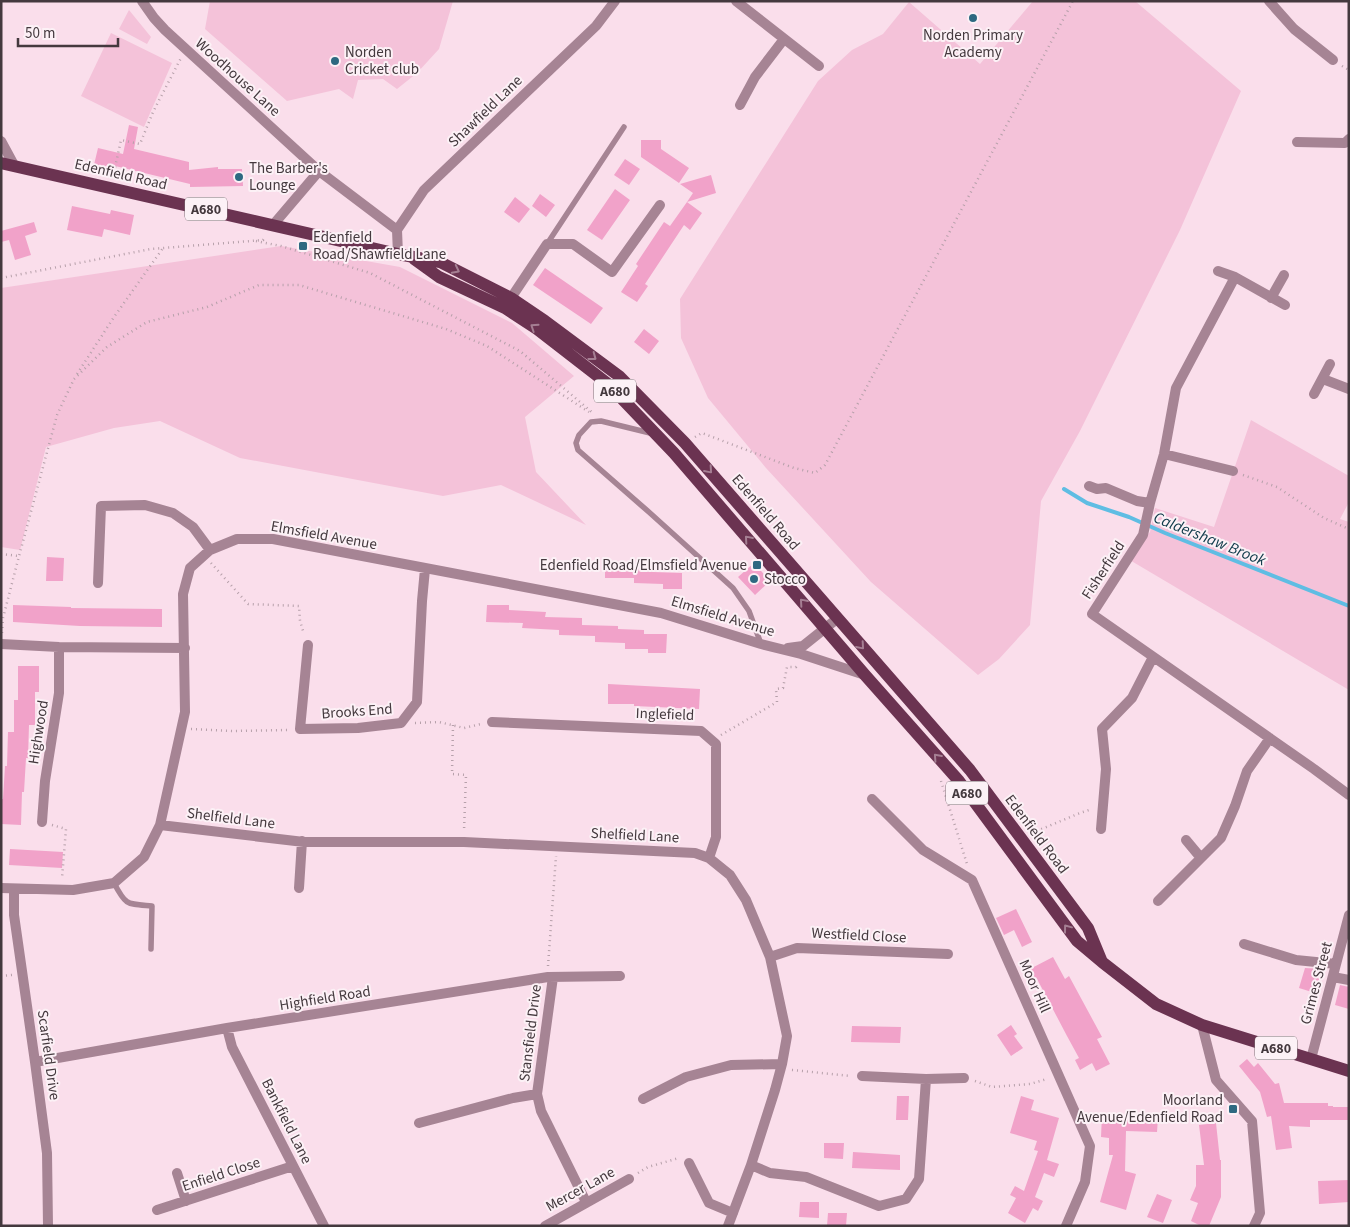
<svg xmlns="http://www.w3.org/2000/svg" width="1350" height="1227" viewBox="0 0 1350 1227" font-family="'Source Sans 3',sans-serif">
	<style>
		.green { fill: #f4c2d9 }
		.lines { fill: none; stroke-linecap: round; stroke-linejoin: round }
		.stream { stroke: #5fbde3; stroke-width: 4 }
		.building { fill: #f1a2c9 }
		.path { stroke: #b6a0aa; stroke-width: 2.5; stroke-dasharray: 1 4; stroke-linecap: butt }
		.lane { stroke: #a68494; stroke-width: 5.5 }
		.street { stroke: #a68494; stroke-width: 10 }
		.primary { stroke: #6b3351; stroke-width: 12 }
		.oneway { stroke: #a57f93 }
		.poi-dot { fill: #2e6981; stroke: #fcf1f6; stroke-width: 2 }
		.labels { text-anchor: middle; stroke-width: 4; stroke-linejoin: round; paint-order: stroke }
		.shield { fill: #fcf1f6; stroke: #7b7075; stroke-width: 1 }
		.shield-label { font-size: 14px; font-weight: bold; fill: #44393e }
		.poi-label { font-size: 15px; fill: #44393e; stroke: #fcf1f6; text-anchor: start }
		.street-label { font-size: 15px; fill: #44393e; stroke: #fcf1f6 }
		.water-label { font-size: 16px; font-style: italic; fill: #0e3949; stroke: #fcf1f6 }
	</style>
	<rect width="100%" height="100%" fill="#fadeeb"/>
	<!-- green -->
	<path class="green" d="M210 1H453L439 49 417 73 397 89 383 79 358 80 353 99 339 89 287 101 205 29Z
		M1033 1H1135L1241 91 1180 230 1080 431 1041 501 1030 625 999 659 978 675 871 582 766 468 708 398 681 338 680 299 818 81 852 50 883 34 909 2 980 64Z
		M129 10 151 37 147 44 119 29Z
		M111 33 172 63 144 127 81 96Z
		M281 246 400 267 512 323 574 376 525 417 536 472 586 525 501 485 443 496 240 458 160 421 114 428 46 447 20 550 1 547V288Z
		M1251 420 1349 476V502L1340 519 1349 522V690L1128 559 1150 532 1155 508 1214 527Z"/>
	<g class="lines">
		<!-- stream -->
		<path class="stream" d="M1064 489 1087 503 1129 517 1165 533 1349 606"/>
	</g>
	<!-- building -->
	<path class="building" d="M129 125 138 127 134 149 189 162V170L218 167V169H242L243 186 190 187V184L111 165 109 172 93 169 98 148 123 154Z
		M641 140H661V149L689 168 679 183 641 157Z
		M625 159 640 169 629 185 614 175Z
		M711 175 716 193 687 202 693 193 680 184Z
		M615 189 630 200 602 240 587 230Z
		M540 194 555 205 546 217 532 206Z
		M515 197 530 209 519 223 504 212Z
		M687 202 702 213 690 230 684 225 645 284 648 286 637 302 621 292 638 266 636 264 664 222 670 226Z
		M72 206 110 214 111 210 134 215 130 235 104 229 102 237 67 230Z
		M34 222 37 232 25 236 31 255 15 260 9 240 1 242V231Z
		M545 268 603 308 591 324 533 285Z
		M644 329 659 341 649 354 634 342Z
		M47 557 64 558 63 581H46Z
		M605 561 624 562V567H653V572L682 573V589H663V584L634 583V578H605Z
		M754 563 770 581 755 595 738 577Z
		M13 605 71 607V608L162 609V627L80 626 13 622Z
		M487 605H509V610L546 612 545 617 582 618V625L618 626V629L644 630V634H667L666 653H648V649H625V643L595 642V636L559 635V630L522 628 523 623 486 622Z
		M18 666H39V692H35V725H29L28 758H26L24 792H22L21 825 1 824V799H3L5 766H7L8 732H14V700H18Z
		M608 684 700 689 699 709 634 706V704H608Z
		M10 849 63 852 62 868 9 865Z
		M1016 909 1032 942 1022 947 1014 930 1004 935 996 918Z
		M1053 957 1065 979 1069 976 1102 1037 1097 1039 1110 1064 1096 1071 1092 1063 1080 1070 1075 1060 1079 1058 1067 1036 1036 977 1032 980 1026 971Z
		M1305 968 1322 969 1315 993 1299 988Z
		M1340 985 1349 987V1009L1335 1005Z
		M1011 1025 1017 1034 1014 1036 1023 1048 1011 1056 997 1035Z
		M852 1026 901 1027 900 1043 851 1042Z
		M1247 1059 1254 1067 1258 1063 1275 1084 1279 1083 1284 1103H1328V1106H1333V1107H1349V1120H1310V1127L1289 1126 1292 1148 1276 1150 1271 1116 1267 1117 1260 1092 1239 1066Z
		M897 1096H909L908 1120H896Z
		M1021 1096 1034 1100 1031 1110 1059 1118 1047 1160 1059 1164 1054 1177 1044 1173 1035 1197 1043 1201 1038 1211 1033 1208 1025 1223 1008 1213 1016 1198 1010 1195 1015 1186 1024 1191 1038 1151 1034 1150 1037 1141 1010 1133Z
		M1102 1115 1158 1118 1157 1132 1126 1131 1125 1171 1136 1174 1126 1210 1100 1202 1113 1155H1109V1138L1101 1137Z
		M1216 1123 1220 1160H1221V1197L1209 1226H1201L1191 1221 1198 1203 1190 1200 1196 1186V1165H1204L1199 1125Z
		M824 1143H844L843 1159 824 1158Z
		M853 1152 900 1155V1170L852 1168Z
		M1349 1180V1202L1319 1204 1318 1181Z
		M1157 1194 1172 1200 1163 1223 1147 1217Z
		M800 1202H819V1218L799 1217Z
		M828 1213H847L846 1226H827Z"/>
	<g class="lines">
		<!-- path -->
		<path class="path" d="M1342 66 1349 70
			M113 177 121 140 140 144 153 112 181 58
			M256 241 281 246 370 273 520 351 593 413
			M1 278 151 249 263 240 265 237
			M77 374 114 317 163 248
			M74 379 107 347 147 322 207 307 259 285H299L446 329 487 346 589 412
			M695 437 702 433 794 468 815 473 825 465 1073 1
			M1243 475 1277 487 1324 518 1349 529
			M1 554 19 556
			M211 563 248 604 299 606 300 621 304 634
			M2 633 3 618 18 560 57 415 74 379
			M415 723 439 722 464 728 481 724
			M453 725 452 774 466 775 464 831
			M191 729 233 731 288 730
			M721 735 777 702 776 689 783 688 787 667H796L797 664
			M941 781 967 864
			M52 825 66 829 62 878
			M1032 833 1080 813 1092 809
			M548 966 556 856
			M1 976 12 975
			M792 1070 851 1076
			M975 1081 992 1087 1030 1084 1047 1079
			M638 1173 648 1167 679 1158"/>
		<!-- lane -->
		<path class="lane" d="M547 244 624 127
			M650 433 601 421 591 422 579 435 576 443 578 450 650 513 733 588 749 611 761 644
			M114 883C126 906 127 904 152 906L151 949"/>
		<!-- street -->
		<path class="street" d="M142 1 154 18 165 30 319 171 397 230
			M736 1 819 66
			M1269 1 1294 29 1333 60
			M740 105 755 77 784 39
			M1 141 14 165
			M1297 142 1345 143 1349 139
			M273 225 319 171
			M398 254 397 230 424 190 596 26 615 1
			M1218 271 1235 277
			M1271 298 1284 275
			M507 304 547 244H573L612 272 660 205
			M1285 305 1235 277 1176 388 1164 454 1150 503 1143 535 1092 614 1314 769 1349 795
			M1323 379 1349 389
			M1314 394 1330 364
			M1164 454 1233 471
			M1089 486 1097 489 1106 488 1137 501 1150 503
			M98 583 101 506 145 505 173 513 193 527 210 550
			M1 644 59 647 185 648
			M308 645 300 729 358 728 401 723 417 702 422 601 425 569
			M788 648 803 646 838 618
			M492 722 701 731 716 744V837L709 858
			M872 799 923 850 972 880 1090 1146 1085 1182 1066 1226
			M42 822 45 781 59 693V647
			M160 825 304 842H464L695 853 709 858 730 875 746 900 770 957 787 1036 782 1064 775 1090 751 1165 728 1226
			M1101 829 1106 769 1102 729 1132 698 1153 657
			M1186 840 1201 858
			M1 888 73 890 114 883 144 857 160 825 185 712 183 594 190 568 210 550 237 539H273L661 613 761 644 801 654 865 675
			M299 888 302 841
			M14 889V915L35 1062 47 1153 48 1226
			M1158 901 1221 838 1235 806 1247 771 1270 738
			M1244 944 1296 960 1336 964
			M770 957 797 948 948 954
			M553 977 537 1094 541 1111 586 1202
			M1333 977 1349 980
			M1202 1025 1216 1080 1252 1121 1260 1213 1254 1226
			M227 1028 232 1047 324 1226
			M1311 1059 1349 915
			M35 1062 227 1028 548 977 620 976
			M862 1076 926 1079 964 1078
			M643 1099 686 1077 731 1065 782 1064
			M419 1123 513 1098 537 1094
			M689 1163 709 1203 733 1213
			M751 1165 770 1173 806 1177 879 1206 906 1199 919 1179 926 1079
			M177 1173 186 1201
			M157 1210 293 1166
			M545 1226 629 1179"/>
		<!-- primary -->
		<path class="primary" d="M1 163 398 254 440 262 511 298 545 321 619 376 685 443 970 770 1088 928 1102 962
			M414 259 439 277 505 308 537 329 608 384 674 453 865 675 959 781 1077 941 1102 962 1156 1004 1202 1025 1349 1071"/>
	</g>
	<!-- one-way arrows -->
	<defs><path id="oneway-chevron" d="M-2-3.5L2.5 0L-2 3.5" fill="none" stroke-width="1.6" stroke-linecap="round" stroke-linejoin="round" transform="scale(1.25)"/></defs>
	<g class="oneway">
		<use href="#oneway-chevron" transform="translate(456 270) rotate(27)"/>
		<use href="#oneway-chevron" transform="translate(534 327) rotate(-146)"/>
		<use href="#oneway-chevron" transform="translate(593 357) rotate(37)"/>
		<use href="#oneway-chevron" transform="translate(709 470) rotate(49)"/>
		<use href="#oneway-chevron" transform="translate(748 539) rotate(-131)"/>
		<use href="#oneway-chevron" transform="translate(803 602) rotate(-131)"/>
		<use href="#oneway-chevron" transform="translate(861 646) rotate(49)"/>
		<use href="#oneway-chevron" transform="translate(937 757) rotate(-132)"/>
		<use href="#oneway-chevron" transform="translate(1067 928) rotate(-127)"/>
	</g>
	<!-- markers -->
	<g class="poi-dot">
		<circle cx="973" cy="18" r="5"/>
		<circle cx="335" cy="61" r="5"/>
		<circle cx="239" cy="177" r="5"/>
		<rect x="298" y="241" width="10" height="10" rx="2.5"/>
		<rect x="752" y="560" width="10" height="10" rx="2.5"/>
		<circle cx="754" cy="579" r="5"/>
		<rect x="1228" y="1104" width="10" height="10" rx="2.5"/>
	</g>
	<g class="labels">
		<!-- shield labels -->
		<g class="shield">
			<rect x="185" y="197.5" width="42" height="23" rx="4"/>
			<rect x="594" y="379.5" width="42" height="23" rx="4"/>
			<rect x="946" y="781.5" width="42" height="23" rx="4"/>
			<rect x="1255" y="1036.5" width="42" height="23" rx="4"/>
		</g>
		<g class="shield-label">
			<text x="206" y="214">A680</text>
			<text x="615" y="396">A680</text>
			<text x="967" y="798">A680</text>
			<text x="1276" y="1053">A680</text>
		</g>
		<!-- poi labels -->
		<g class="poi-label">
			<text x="973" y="40" text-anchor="middle">Norden Primary<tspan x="973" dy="17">Academy</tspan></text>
			<text x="345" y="57">Norden<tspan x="345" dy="17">Cricket club</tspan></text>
			<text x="249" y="173">The Barber's<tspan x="249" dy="17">Lounge</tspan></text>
			<text x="313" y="242">Edenfield<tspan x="313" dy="17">Road/Shawfield Lane</tspan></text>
			<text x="747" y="570" text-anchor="end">Edenfield Road/Elmsfield Avenue</text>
			<text x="764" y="584">Stocco</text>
			<text x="1223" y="1105" text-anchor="end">Moorland<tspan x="1223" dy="17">Avenue/Edenfield Road</tspan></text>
		</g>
		<!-- street labels -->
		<g class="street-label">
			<text transform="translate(238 77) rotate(42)" y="5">Woodhouse Lane</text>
			<text transform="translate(485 111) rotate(-44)" y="5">Shawfield Lane</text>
			<text transform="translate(121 174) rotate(13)" y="5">Edenfield Road</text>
			<text transform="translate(766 512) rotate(49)" y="5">Edenfield Road</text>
			<text transform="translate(324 535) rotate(10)" y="5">Elmsfield Avenue</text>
			<text transform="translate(1103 570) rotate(-57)" y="5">Fisherfield</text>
			<text transform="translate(723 616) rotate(17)" y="5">Elmsfield Avenue</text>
			<text transform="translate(357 711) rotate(-4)" y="5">Brooks End</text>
			<text transform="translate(665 714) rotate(2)" y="5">Inglefield</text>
			<text transform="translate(38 732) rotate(-81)" y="5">Highwood</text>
			<text transform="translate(231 818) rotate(7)" y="5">Shelfield Lane</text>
			<text transform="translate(1037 834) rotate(53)" y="5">Edenfield Road</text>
			<text transform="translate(635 835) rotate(3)" y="5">Shelfield Lane</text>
			<text transform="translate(859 935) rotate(3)" y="5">Westfield Close</text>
			<text transform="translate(1316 983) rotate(-75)" y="5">Grimes Street</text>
			<text transform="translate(1035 986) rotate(66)" y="5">Moor Hill</text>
			<text transform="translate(325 998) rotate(-9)" y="5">Highfield Road</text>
			<text transform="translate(530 1033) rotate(-83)" y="5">Stansfield Drive</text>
			<text transform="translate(49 1055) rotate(82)" y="5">Scarfield Drive</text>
			<text transform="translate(287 1121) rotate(63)" y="5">Bankfield Lane</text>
			<text transform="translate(221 1174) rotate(-18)" y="5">Enfield Close</text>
			<text transform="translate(580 1189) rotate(-29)" y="5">Mercer Lane</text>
		</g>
		<!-- water labels -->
		<g class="water-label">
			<text transform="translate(1210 538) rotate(22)" y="6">Caldershaw Brook</text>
		</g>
	</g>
	<!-- border -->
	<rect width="1350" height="1227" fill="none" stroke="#44393e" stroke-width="5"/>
	<!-- scale -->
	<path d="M18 38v8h100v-8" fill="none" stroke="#44393e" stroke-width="2.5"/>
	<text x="25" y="38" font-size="15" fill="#44393e" stroke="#fcf1f6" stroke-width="4" paint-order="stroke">50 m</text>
</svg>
